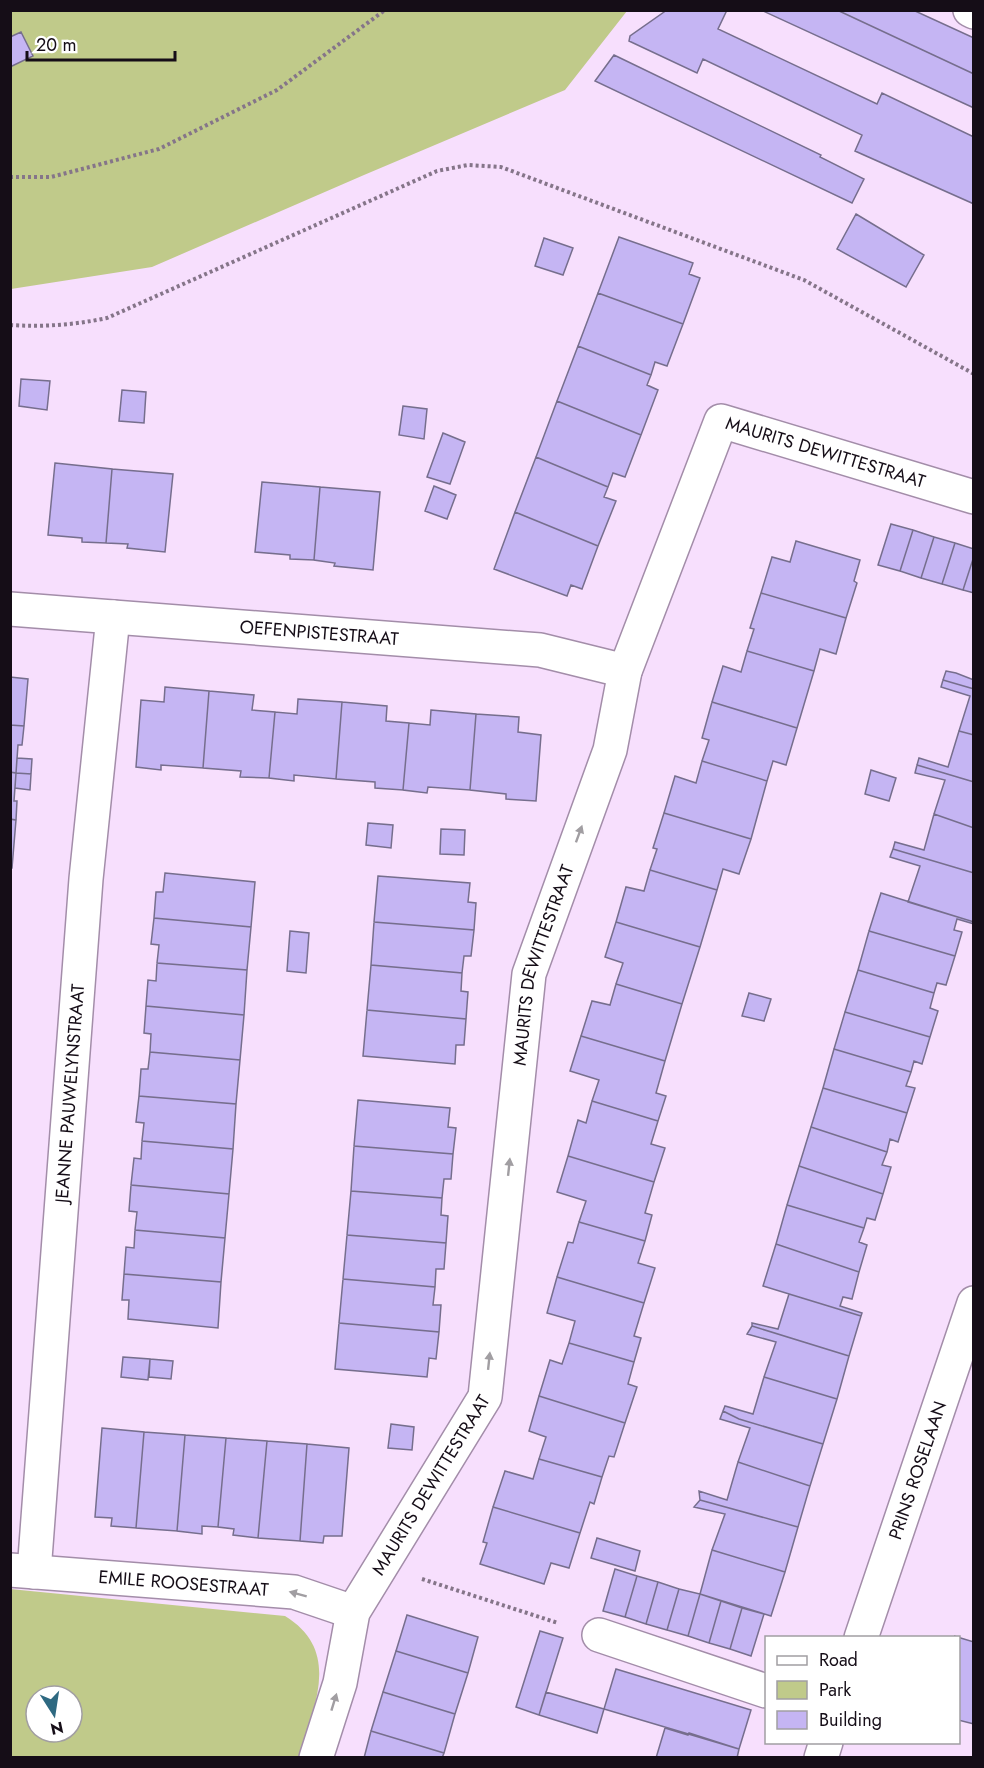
<svg xmlns="http://www.w3.org/2000/svg" width="984" height="1768" viewBox="0 0 984 1768" font-family="Jost,sans-serif">
	<style>
		.green { fill: #c0ca8a; fill-rule: evenodd }
		.building { fill: #c5b5f3; stroke: #766e8d; stroke-width: 1.5 }
		.lines { fill: none; stroke-linecap: round; stroke-linejoin: round }
		.minor-casing { stroke: #a38da9; stroke-width: 36 }
		.path { stroke: #857589; stroke-width: 4; stroke-dasharray: 3 3; stroke-linecap: butt }
		.minor { stroke: #fff; stroke-width: 33 }
		.oneway { fill: #a19ea2 }
		.labels { text-anchor: middle; stroke-width: 4.5; stroke-linejoin: round; paint-order: stroke }
		.street-label { font-size: 18px; fill: #150d17; stroke: #fff }
	</style>
	<rect width="100%" height="100%" fill="#f7dffd"/>
	<!-- green -->
	<path class="green" d="M11 11H627L565 90 364 175 152 267 11 289Z
		M10 1589 285 1616C342 1651 314 1706 299 1757H11ZM36 1696H72V1732H36Z"/>
	<!-- building -->
	<path class="building" d="M667 10H727L718 29 877 104 882 93 974 137V204L855 151 862 135 703 59 697 73 629 41 630 36Z
		M761 10H837L974 74V108Z
		M837 10H913L974 38V74Z
		M21 32 33 56 10 67V37Z
		M614 55 821 155 820 157 864 179 852 203 595 81Z
		M856 214 924 255 906 287 837 249Z
		M619 237 693 263 689 274 700 278 683 324 598 293Z
		M544 238 573 248 563 275 535 266Z
		M598 293 683 324 667 366 655 362 651 375 578 346Z
		M578 346 651 375 647 385 658 390 641 435 557 401Z
		M21 379 50 381 47 410 19 406Z
		M122 390 146 392 144 423 119 421Z
		M557 401 641 435 625 477 613 473 608 487 536 457Z
		M403 406 427 409 424 439 399 435Z
		M443 433 465 442 450 484 427 477Z
		M536 457 608 487 604 497 616 501 598 546 515 512Z
		M55 463 112 469 106 543 82 542V538L48 535Z
		M112 469 173 474 165 552 127 548 128 544 106 543Z
		M262 482 320 487 314 560 290 559V555L255 552Z
		M434 486 456 495 447 519 425 511Z
		M320 487 380 492 373 570 334 566 335 563 314 560Z
		M515 512 598 546 582 589 571 585 567 596 494 569Z
		M891 524 913 530 900 571 878 565Z
		M913 530 934 537 921 578 900 571Z
		M934 537 955 543 942 584 921 578Z
		M796 541 860 560 854 581 857 583 846 618 761 593 772 557 790 562Z
		M955 543 974 549V556L963 590 942 584Z
		M974 556V593L963 590Z
		M761 593 846 618 836 654 820 649 814 671 747 651 754 629 750 628Z
		M747 651 814 671 797 728 712 702 723 666 741 672Z
		M946 671 956 673 974 680V689L943 680Z
		M10 677 28 679 24 726 10 725Z
		M943 680 974 689V735L959 731 970 696 941 687Z
		M165 687 209 691 203 768 161 765V770L136 767 141 700 164 702Z
		M209 691 254 695 252 710 275 712 269 778 240 777 241 771 203 768Z
		M298 699 342 702 336 779 294 775V781L269 778 275 712 297 714Z
		M342 702 387 706 386 721 409 723 403 790 375 788V782L336 779Z
		M712 702 797 728 786 765 773 761 767 781 702 761 709 740 702 738Z
		M431 710 476 714 470 790 428 787 427 793 403 790 409 723 430 725Z
		M476 714 519 717 518 732 541 735 536 801 506 799V794L470 790Z
		M10 725 24 726 22 745H18L16 773 10 772Z
		M959 731 974 735V782L917 765 919 758 948 767Z
		M17 758 32 759 31 774 16 773Z
		M702 761 767 781 751 839 664 813 675 776 696 783Z
		M917 765 974 782V828L934 814 945 780 915 773Z
		M871 770 896 778 889 801 865 794Z
		M10 772 16 773 14 801H17L16 820 10 819Z
		M16 773 31 774 30 790 15 788Z
		M664 813 751 839 739 874 723 869 717 890 650 870 657 849 653 848Z
		M934 814 974 828V873L893 849 895 842 924 850Z
		M10 819 16 820 12 868H10Z
		M368 823 393 825 391 848 366 845Z
		M441 829 465 830 464 855 440 854Z
		M893 849 974 873V922L908 902 920 866 890 857Z
		M650 870 717 890 700 947 616 922 626 887 644 891Z
		M165 873 255 882 251 927 154 918 156 892H163Z
		M378 876 470 883 468 902 476 903 474 930 374 922Z
		M881 893 974 922V924L957 919 954 930 962 932 955 956 869 931Z
		M154 918 251 927 247 970 157 963 159 945 151 944Z
		M374 922 474 930 471 956H464L462 973 371 965Z
		M616 922 700 947 682 1004 616 984 623 963 605 957Z
		M290 931 309 933 306 973 287 971Z
		M869 931 955 956 946 985 937 983 934 993 858 970Z
		M157 963 247 970 244 1015 146 1006 148 980 156 981Z
		M371 965 462 973 461 991 468 992 466 1019 367 1010Z
		M858 970 934 993 930 1008 938 1011 930 1037 845 1012Z
		M616 984 682 1004 665 1061 581 1036 592 1001 610 1005Z
		M749 993 771 999 764 1021 742 1016Z
		M146 1006 244 1015 240 1060 150 1052 151 1034 144 1033Z
		M367 1010 466 1019 464 1045H456L455 1064 363 1056Z
		M845 1012 930 1037 922 1064 914 1061 911 1072 834 1049Z
		M581 1036 665 1061 656 1093 666 1096 658 1121 592 1101 599 1080 570 1071Z
		M834 1049 911 1072 906 1086 915 1088 907 1113 823 1088Z
		M150 1052 240 1060 236 1104 139 1096 141 1069H148Z
		M823 1088 907 1113 898 1142 890 1139 887 1152 811 1127Z
		M139 1096 236 1104 233 1149 142 1141 144 1123 136 1122Z
		M358 1100 450 1108 448 1127 456 1128 453 1154 354 1146Z
		M592 1101 658 1121 651 1144 665 1148 654 1182 568 1156 578 1120 586 1123Z
		M811 1127 887 1152 882 1165 891 1167 883 1194 799 1166Z
		M142 1141 233 1149 229 1194 131 1185 134 1158 141 1159Z
		M354 1146 453 1154 451 1179H444L442 1198 351 1191Z
		M568 1156 654 1182 645 1213 652 1215 645 1241 579 1222 586 1201 557 1192Z
		M799 1166 883 1194 875 1220 867 1218 864 1228 787 1205Z
		M131 1185 229 1194 225 1238 135 1230 137 1212 129 1211Z
		M351 1191 442 1198 441 1215 448 1216 446 1243 347 1235Z
		M787 1205 864 1228 859 1242 867 1245 859 1272 776 1244Z
		M579 1222 645 1241 638 1263 655 1268 644 1303 557 1277 568 1242 573 1243Z
		M135 1230 225 1238 221 1282 124 1274 126 1247 134 1248Z
		M347 1235 446 1243 444 1269H436L435 1287 343 1279Z
		M776 1244 859 1272 852 1299 843 1297 840 1306 862 1313 861 1316 763 1286Z
		M124 1274 221 1282 218 1328 128 1319 129 1300H122Z
		M557 1277 644 1303 634 1336 641 1338 634 1362 569 1343 575 1321 547 1313Z
		M343 1279 435 1287 433 1305H441L439 1332 339 1323Z
		M789 1294 861 1316 849 1356 752 1326V1323L778 1329Z
		M339 1323 439 1332 436 1359 429 1358 427 1377 335 1369Z
		M752 1326 849 1356 837 1399 764 1377 776 1342 747 1334Z
		M569 1343 634 1362 628 1384 637 1387 625 1423 539 1396 550 1360 562 1364Z
		M123 1357 150 1359 148 1380 121 1377Z
		M150 1359 173 1361 171 1379 149 1377Z
		M764 1377 837 1399 823 1444 739 1419 723 1411 725 1406 753 1414Z
		M539 1396 625 1423 614 1457 609 1456 602 1477 539 1459 546 1437 529 1431Z
		M723 1411 739 1419 823 1444 810 1486 738 1462 750 1428 720 1419Z
		M391 1424 414 1427 412 1450 388 1448Z
		M102 1428 144 1432 136 1528 111 1526 112 1518 95 1517Z
		M144 1432 185 1435 177 1531 136 1528Z
		M185 1435 226 1438 218 1527 202 1526V1534L177 1531Z
		M226 1438 267 1441 258 1538 233 1535 234 1529 218 1527Z
		M267 1441 307 1444 300 1541 258 1538Z
		M307 1444 349 1448 342 1536H324L323 1543 300 1541Z
		M539 1459 602 1477 594 1504 590 1502 580 1533 493 1507 505 1471 533 1479Z
		M738 1462 810 1486 798 1527 700 1500 699 1491 727 1500Z
		M700 1500 798 1527 785 1572 712 1550 725 1514 694 1507Z
		M493 1507 580 1533 569 1568 551 1563 544 1584 480 1564 487 1543 483 1542Z
		M597 1538 640 1551 635 1571 591 1558Z
		M712 1550 785 1572 771 1616 700 1594Z
		M615 1569 637 1576 625 1617 603 1611Z
		M637 1576 658 1582 646 1624 625 1617Z
		M658 1582 679 1589 667 1630 646 1624Z
		M679 1589 700 1594 688 1636 667 1630Z
		M700 1594 721 1601 709 1643 688 1636Z
		M721 1601 742 1608 730 1649 709 1643Z
		M742 1608 764 1614 751 1656 730 1649Z
		M407 1615 478 1637 468 1673 396 1651Z
		M540 1631 563 1638 539 1715 516 1707Z
		M954 1636 974 1642V1724L958 1720V1638Z
		M396 1651 468 1673 455 1714 383 1692Z
		M616 1669 751 1710 739 1749 604 1709Z
		M383 1692 455 1714 444 1753 371 1731Z
		M546 1692 604 1709 597 1733 539 1715Z
		M665 1728 688 1735 689 1733 739 1749 737 1758H656Z
		M371 1731 444 1753 442 1758H364Z"/>
	<g class="lines">
		<defs>
			<g id="minor">
				<path d="M970 10 974 12"/>
				<path id="s1" d="M10 609 540 650 625 671"/>
				<path id="s2" d="M10 1570 294 1592 353 1612"/>
				<path id="s3" d="M34 1572 86 879 113 617"/>
				<path d="M599 1635 766 1691"/>
				<path id="s4" d="M861 1638 974 1303"/>
				<path id="s5" d="M316 1758 340 1683 353 1612 485 1397 529 974 610 750 625 671 721 421 974 497"/>
				<path d="M821 1758 826 1742"/>
			</g>
		</defs>
		<!-- minor casing -->
		<use href="#minor" class="minor-casing"/>
		<!-- path -->
		<path class="path" d="M10 177H51L159 149 277 90 385 10
			M10 325C44 327 74 325 107 318L437 171 468 165 501 167 804 280 974 374
			M422 1579 558 1623"/>
		<!-- minor -->
		<use href="#minor" class="minor"/>
	</g>
	<!-- one-way arrows -->
	<defs><path id="oneway-solid" d="M-6-.8H1V-3.2L6.5 0L1 3.2V.8H-6Z" transform="scale(1.5)"/></defs>
	<g class="oneway">
		<use href="#oneway-solid" transform="translate(579 834) rotate(-70)"/>
		<use href="#oneway-solid" transform="translate(509 1167) rotate(-84)"/>
		<use href="#oneway-solid" transform="translate(489 1361) rotate(-84)"/>
		<use href="#oneway-solid" transform="translate(298 1594) rotate(-165)"/>
		<use href="#oneway-solid" transform="translate(334 1702) rotate(-73)"/>
	</g>
	<g class="labels">
		<!-- street labels -->
		<g class="street-label">
			<text dy="6" stroke="none"><textPath href="#s5" startOffset="1524">MAURITS DEWITTESTRAAT</textPath></text>
			<text dy="6" stroke="none"><textPath href="#s1" startOffset="310">OEFENPISTESTRAAT</textPath></text>
			<text dy="6" stroke="none"><textPath href="#s5" startOffset="840">MAURITS DEWITTESTRAAT</textPath></text>
			<text dy="6" stroke="none"><textPath href="#s3" startOffset="480">JEANNE PAUWELYNSTRAAT</textPath></text>
			<text dy="6" stroke="none"><textPath href="#s4" startOffset="177">PRINS ROSELAAN</textPath></text>
			<text dy="6" stroke="none"><textPath href="#s5" startOffset="300">MAURITS DEWITTESTRAAT</textPath></text>
			<text dy="6" stroke="none"><textPath href="#s2" startOffset="174">EMILE ROOSESTRAAT</textPath></text>
		</g>
	</g>
	<!-- border -->
	<rect width="984" height="1768" fill="none" stroke="#150d17" stroke-width="24"/>
	<!-- legend -->
	<rect x="765" y="1636" width="195" height="108" fill="#ffffff" stroke="#a19ea2" stroke-width="1.5"/>
	<rect x="777" y="1656" width="30" height="9" fill="#ffffff" stroke="#a19ea2" stroke-width="1.5"/>
	<text x="819" y="1666" font-size="18" fill="#150d17">Road</text>
	<rect x="777" y="1681" width="30" height="18" fill="#c0ca8a" stroke="#a19ea2" stroke-width="1.5"/>
	<text x="819" y="1696" font-size="18" fill="#150d17">Park</text>
	<rect x="777" y="1711" width="30" height="18" fill="#c5b5f3" stroke="#a19ea2" stroke-width="1.5"/>
	<text x="819" y="1726" font-size="18" fill="#150d17">Building</text>
	<!-- north arrow -->
	<g transform="translate(54 1714) rotate(168)"><circle r="28" fill="#ffffff" stroke="#a19ea2" stroke-width="1.5"/>
	<path d="M0-4.5L10 22L0 15L-10 22Z" fill="#2e6981"/>
	<text y="-9" font-size="16" font-weight="bold" text-anchor="middle" fill="#150d17">N</text>
	</g>
	<!-- scale -->
	<path d="M27 51v9h148v-9" fill="none" stroke="#150d17" stroke-width="3"/>
	<text x="36" y="51" font-size="18" fill="#150d17" stroke="#ffffff" stroke-width="4.5" paint-order="stroke">20 m</text>
</svg>
